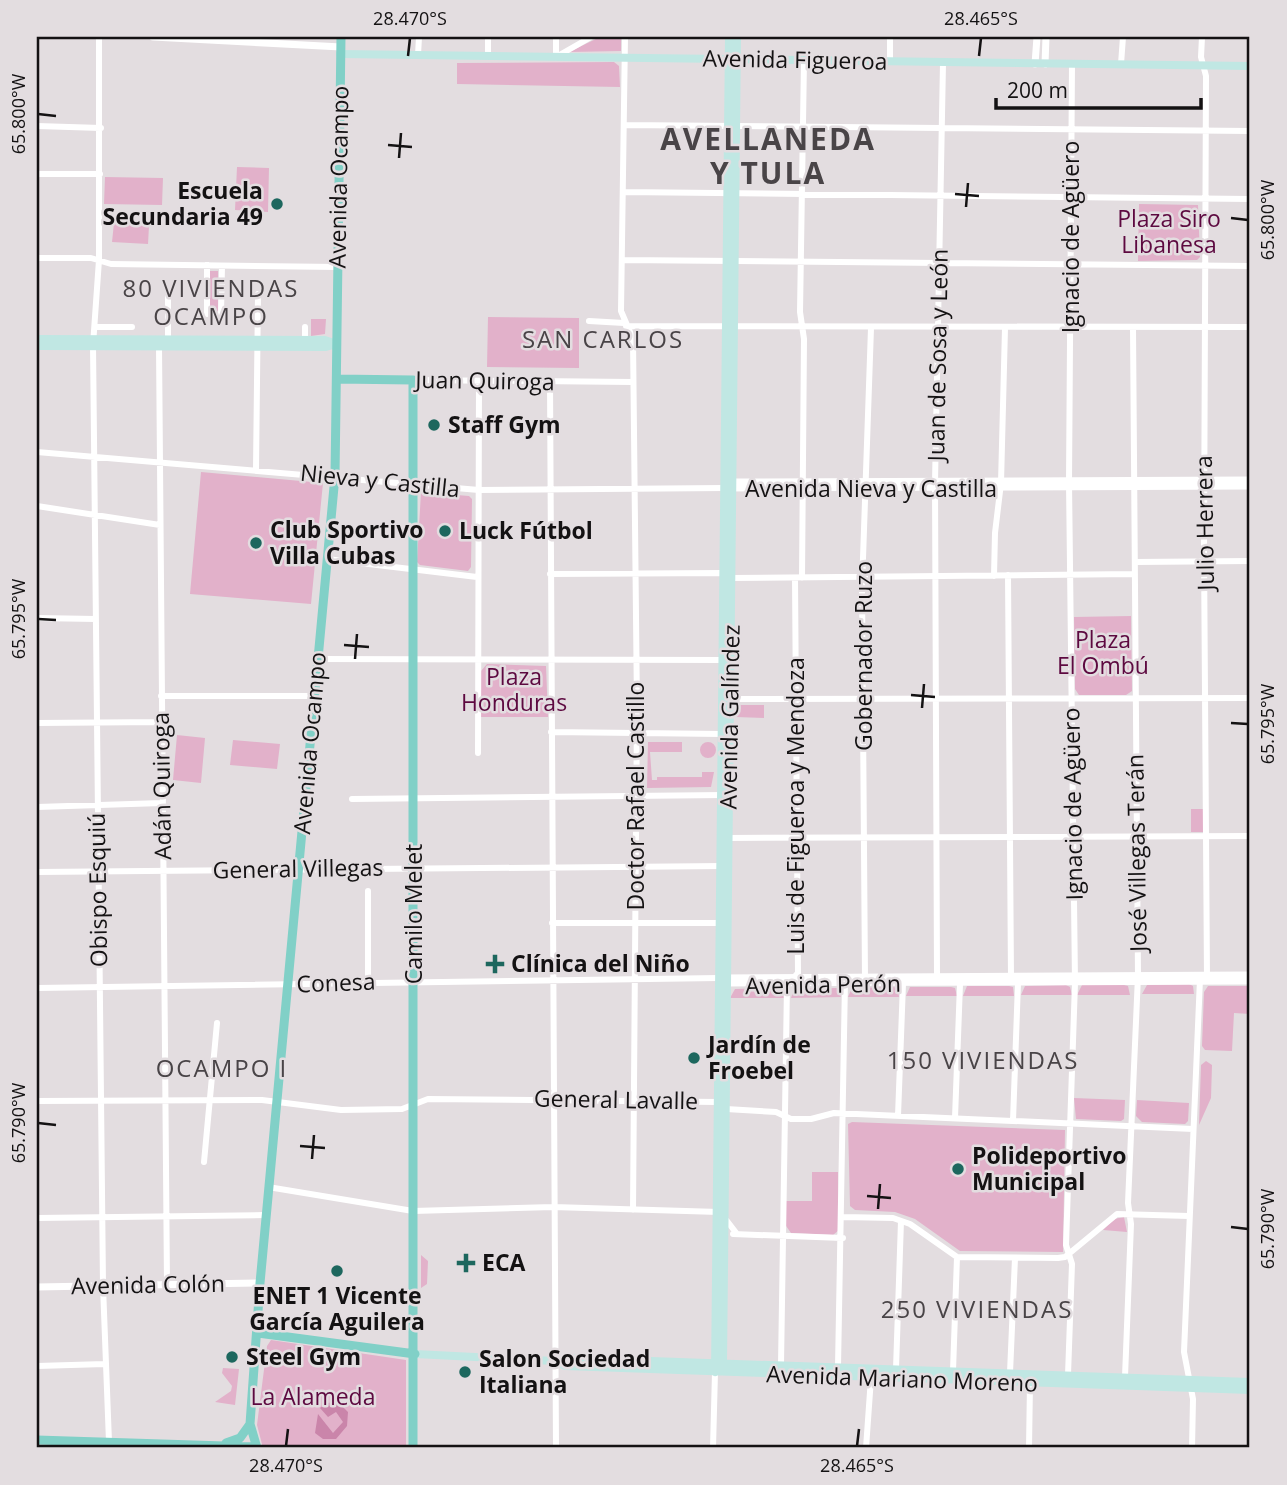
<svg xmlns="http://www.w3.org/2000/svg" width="1287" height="1485" viewBox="0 0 1287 1485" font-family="'Open Sans',sans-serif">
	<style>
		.green { fill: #e2b1ca }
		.water { fill: #ca85aa }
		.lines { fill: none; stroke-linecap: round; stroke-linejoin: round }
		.stream { stroke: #ca85aa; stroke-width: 2 }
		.minor { stroke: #fff; stroke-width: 6 }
		.tertiary { stroke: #fff; stroke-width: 7 }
		.secondary { stroke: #c0e7e3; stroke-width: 8 }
		.primary { stroke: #81d0c7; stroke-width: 9 }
		.ticks { fill: none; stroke: #141213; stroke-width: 2.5 }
		.poi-dot { fill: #1d675e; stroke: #e3dde0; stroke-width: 2.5 }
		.labels { text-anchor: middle; stroke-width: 5; stroke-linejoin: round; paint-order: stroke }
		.street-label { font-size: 23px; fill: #141213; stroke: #e3dde0 }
		.poi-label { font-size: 23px; font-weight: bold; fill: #141213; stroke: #e3dde0; text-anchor: start }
		.park-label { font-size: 23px; fill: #5d0940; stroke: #e3dde0 }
		.neighbourhood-label { font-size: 24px; letter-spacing: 2px; fill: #494447; stroke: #e3dde0 }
		.district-label { font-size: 30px; font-weight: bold; letter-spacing: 2px; fill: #494447; stroke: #e3dde0 }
		.neatline { fill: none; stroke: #141213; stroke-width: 2.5 }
		.ticks-label { font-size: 18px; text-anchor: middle; fill: #141213 }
	</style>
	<rect width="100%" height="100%" fill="#e3dde0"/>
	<!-- green -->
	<path class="green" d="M600 37H621V51L569 52Z
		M614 62 619 66 620 87 457 84V63Z
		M237 167 269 168 268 212 235 210Z
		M105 177 163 178 162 205 104 204Z
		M1139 204 1198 205 1200 257 1197 260 1138 261Z
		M114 223 149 226 148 244 112 242Z
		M210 271H218V311H210Z
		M488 317 579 318V368L487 367Z
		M311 319H326L325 334 311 336Z
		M201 472 323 483 311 604 190 594Z
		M421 492 469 496 472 499 471 567 468 571 420 565 417 562Z
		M1131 616 1132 691 1126 695H1079L1075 689 1074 617Z
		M487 664 546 666 548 717H481V671Z
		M739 705H764V718L736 717Z
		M177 735 205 738 201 783 173 780Z
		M233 740 280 744 277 769 230 765Z
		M700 750a8 8 0 1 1 16 0a8 8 0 1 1-16 0Z
		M648 742H682V752H650L652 780H657V777H702V772H714L711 787 647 788Z
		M1191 809H1204L1203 832H1191Z
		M1189 984 1193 986 1194 994H1142L1147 985Z
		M1066 985 1070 987 1072 995H1021L1025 986Z
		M1082 985H1124L1128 986 1130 995H1077Z
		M967 986H1009L1013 987 1014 996H963Z
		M1208 986H1250V1014L1234 1013 1232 1051 1205 1050 1202 1046 1204 992Z
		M894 987 898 989 899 997H848L852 988Z
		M910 987H951L955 988 957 996H906Z
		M778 988 782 990 784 998H730L735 989Z
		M837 988 841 997 791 998 794 989Z
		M1206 1061 1212 1065 1211 1098 1199 1125 1201 1065Z
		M1074 1098 1125 1100 1124 1119 1121 1121 1076 1119Z
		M1137 1100 1189 1103 1188 1121 1185 1124 1142 1122 1136 1116Z
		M852 1122 1065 1130 1063 1252 960 1251 915 1219 895 1212 855 1210 850 1206 848 1124Z
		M812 1172H838L839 1230 833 1235 791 1233 784 1223 785 1201H812Z
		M1124 1217 1127 1232 1103 1230 1114 1219Z
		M421 1255 428 1261 427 1284 421 1288Z
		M271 1340 406 1360V1448H263L257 1425 267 1346Z
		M223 1368 239 1369 235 1405 215 1402 231 1391 232 1386 222 1373Z"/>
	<!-- water -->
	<path class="water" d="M338 1402 348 1412 347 1426 336 1439H323L315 1433 318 1414 333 1433 343 1422 336 1412 328 1417 320 1408 327 1403Z"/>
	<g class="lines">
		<!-- stream -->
		<path class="stream" d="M929 1375 1064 1379"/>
		<!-- minor -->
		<path class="minor" d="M99 37V260L93 345 103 1286 109 1442
			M625 37 621 311 633 339 637 708 633 1210
			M1202 37 1201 57 1206 76 1204 550 1207 979
			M418 55 419 37
			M488 56V37
			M556 57 591 37
			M556 57V37
			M890 62V37
			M1121 64 1123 37
			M624 125 1250 131
			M37 126 101 128
			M37 174H100
			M623 192 1250 199
			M37 258H91L111 264 338 267
			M622 260 1250 266
			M207 314V265
			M221 314 222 266
			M589 321 624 323
			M626 326 1250 327
			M96 327H132
			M305 339V327
			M413 380 633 382
			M550 382 556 1448
			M37 452 479 490 725 488
			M256 469 258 294
			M37 506 160 525
			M327 559 477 577
			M1135 562 1250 561
			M550 574 724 573 731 578 1135 574
			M1008 575 1011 977 1018 983 1013 1121
			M994 576 995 533 1001 483 1005 328
			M802 578 804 339 800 312 804 60
			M37 618 96 619
			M318 659 723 660
			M161 696H314
			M728 699 1250 698
			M37 723 161 722
			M551 732 722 734
			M478 753 479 381
			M352 799 724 795
			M37 807 162 803
			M727 838 1250 836
			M37 872 724 866
			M552 923H720
			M937 978 935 483 943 63
			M865 979 862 587 871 328
			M368 982V891
			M37 988 719 978
			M37 1101 262 1100 341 1110 402 1109 428 1099 718 1102 726 1109 776 1112 791 1119H811L834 1113 1193 1129
			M898 1116 903 984
			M955 1118 960 984
			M204 1162 217 1023
			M268 1187 413 1211 553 1207 719 1212
			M843 1217 893 1218 910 1224 957 1257 1058 1258 1065 1257 1117 1214 1189 1216
			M37 1218 266 1215
			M727 1221 737 1234
			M733 1234 843 1238
			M167 1285 159 346 168 338V291
			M781 1365 787 985 798 973 795 578
			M37 1366 105 1364
			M838 1367 845 981
			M896 1369 901 1221
			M953 1371 957 1257
			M1010 1373 1015 1258
			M1068 1375 1072 1264 1066 1245 1075 983 1069 482 1072 64
			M1125 1377 1131 1224 1128 1203 1138 976 1133 328
			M713 1448 715 1372
			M866 1448 871 1378
			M1029 1448 1030 1383
			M1192 1448 1193 1399 1184 1352 1200 979"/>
		<!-- tertiary -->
		<path class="tertiary" d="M153 37 341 47
			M1035 64 1037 37
			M1045 64 1046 37
			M728 485 732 482 1250 480
			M729 488 1250 486
			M722 978 1250 975
			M725 983 1250 981
			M37 1287 260 1283"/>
		<!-- secondary -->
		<path class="secondary" d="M340 54 1250 66
			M37 339 325 340 337 344
			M37 346 326 347 337 344
			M415 1354 555 1361 566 1358 1250 1382
			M555 1361 565 1366 1250 1390
			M715 1372 723 1363 737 37
			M715 1372 729 37"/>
		<!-- primary -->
		<path class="primary" d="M337 379 413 380V1448
			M258 1333 415 1354
			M37 1440 256 1447
			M226 1443 240 1438 250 1424
			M257 1448 250 1424 260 1283 335 476 341 37"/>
	</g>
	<!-- ticks -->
	<path class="ticks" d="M408 56 410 38M979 56 981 38M38 114 56 116M388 145 412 147M399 158 401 133M955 194 979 196M966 207 968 183M1231 218 1248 220M38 619 56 620M344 645 369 647M355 659 357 634M911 695 935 697M922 708 924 684M1231 723 1248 724M38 1123 56 1125M300 1146 325 1148M312 1159 314 1135M867 1196 891 1198M878 1209 880 1184M1231 1227 1248 1229M286 1446 288 1429M857 1446 859 1429"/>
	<!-- markers -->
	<g class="poi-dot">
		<circle cx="277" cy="204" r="7"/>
		<circle cx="434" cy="425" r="7"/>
		<circle cx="445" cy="531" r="7"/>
		<circle cx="256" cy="543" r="7"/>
		<path d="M491.5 953.5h7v7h7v7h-7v7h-7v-7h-7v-7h7z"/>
		<circle cx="694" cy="1058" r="7"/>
		<circle cx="958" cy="1169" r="7"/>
		<path d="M462.5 1252.5h7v7h7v7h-7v7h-7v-7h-7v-7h7z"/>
		<circle cx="337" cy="1271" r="7"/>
		<circle cx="232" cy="1357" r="7"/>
		<circle cx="465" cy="1372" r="7"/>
	</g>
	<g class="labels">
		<!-- street labels -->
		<g class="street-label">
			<text transform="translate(795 60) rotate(1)" y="8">Avenida Figueroa</text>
			<text transform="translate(339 177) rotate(-89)" y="8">Avenida Ocampo</text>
			<text transform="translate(1071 237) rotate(-90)" y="8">Ignacio de Agüero</text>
			<text transform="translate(938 355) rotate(-89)" y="8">Juan de Sosa y León</text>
			<text transform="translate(485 381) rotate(1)" y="8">Juan Quiroga</text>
			<text transform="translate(380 481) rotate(6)" y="8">Nieva y Castilla</text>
			<text x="871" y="497">Avenida Nieva y Castilla</text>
			<text transform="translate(1205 523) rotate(-91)" y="8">Julio Herrera</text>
			<text transform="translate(864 656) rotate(-90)" y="8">Gobernador Ruzo</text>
			<text transform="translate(730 717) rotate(-89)" y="8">Avenida Galíndez</text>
			<text transform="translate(310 743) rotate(-85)" y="8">Avenida Ocampo</text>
			<text transform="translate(162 786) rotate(-91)" y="8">Adán Quiroga</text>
			<text transform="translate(636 796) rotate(-90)" y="8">Doctor Rafael Castillo</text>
			<text transform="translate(1073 804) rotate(-91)" y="8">Ignacio de Agüero</text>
			<text transform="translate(796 806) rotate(-90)" y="8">Luis de Figueroa y Mendoza</text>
			<text transform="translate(1137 853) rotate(-91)" y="8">José Villegas Terán</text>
			<text transform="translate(298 869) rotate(-1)" y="8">General Villegas</text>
			<text transform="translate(98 890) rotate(-91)" y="8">Obispo Esquiú</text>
			<text transform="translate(414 914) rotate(-90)" y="8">Camilo Melet</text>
			<text transform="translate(336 983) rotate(-2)" y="8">Conesa</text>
			<text transform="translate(823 985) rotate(-1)" y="8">Avenida Perón</text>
			<text transform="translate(616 1100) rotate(1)" y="8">General Lavalle</text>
			<text transform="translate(148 1285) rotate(-1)" y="8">Avenida Colón</text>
			<text transform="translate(902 1379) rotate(2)" y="8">Avenida Mariano Moreno</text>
		</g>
		<!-- poi labels -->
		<g class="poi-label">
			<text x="263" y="199" text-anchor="end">Escuela<tspan x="263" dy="26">Secundaria 49</tspan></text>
			<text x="448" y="433">Staff Gym</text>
			<text x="270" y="538">Club Sportivo<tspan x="270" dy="26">Villa Cubas</tspan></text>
			<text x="459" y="539">Luck Fútbol</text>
			<text x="511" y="972">Clínica del Niño</text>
			<text x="708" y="1053">Jardín de<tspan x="708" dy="26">Froebel</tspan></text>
			<text x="972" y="1164">Polideportivo<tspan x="972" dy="26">Municipal</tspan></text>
			<text x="482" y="1271">ECA</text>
			<text x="337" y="1304" text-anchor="middle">ENET 1 Vicente<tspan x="337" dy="26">García Aguilera</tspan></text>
			<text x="246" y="1365">Steel Gym</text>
			<text x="479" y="1367">Salon Sociedad<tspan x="479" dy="26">Italiana</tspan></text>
		</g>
		<!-- park labels -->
		<g class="park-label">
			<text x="1169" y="227">Plaza Siro<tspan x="1169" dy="26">Libanesa</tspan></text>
			<text x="1103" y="648">Plaza<tspan x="1103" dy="26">El Ombú</tspan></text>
			<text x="514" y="685">Plaza<tspan x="514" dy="26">Honduras</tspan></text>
			<text x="313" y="1405">La Alameda</text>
		</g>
		<!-- neighbourhood labels -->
		<g class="neighbourhood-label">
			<text x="211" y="297">80 VIVIENDAS<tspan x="211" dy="28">OCAMPO</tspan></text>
			<text x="603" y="348">SAN CARLOS</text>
			<text x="983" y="1069">150 VIVIENDAS</text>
			<text x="222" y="1077">OCAMPO I</text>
			<text x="977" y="1318">250 VIVIENDAS</text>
		</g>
		<!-- district labels -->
		<g class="district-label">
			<text x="768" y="150">AVELLANEDA<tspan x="768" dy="34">Y TULA</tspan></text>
		</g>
	</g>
	<!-- border -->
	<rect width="1287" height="1485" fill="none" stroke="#e3dde0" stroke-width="77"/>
	<!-- scale -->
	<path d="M996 98v10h205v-10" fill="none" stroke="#141213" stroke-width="3.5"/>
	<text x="1007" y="98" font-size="21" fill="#141213" stroke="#e3dde0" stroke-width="5" paint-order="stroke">200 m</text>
	<rect x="38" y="38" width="1210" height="1408" class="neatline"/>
	<g class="ticks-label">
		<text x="410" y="25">28.470°S</text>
		<text x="981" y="25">28.465°S</text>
		<text transform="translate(19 114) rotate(-90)" y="6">65.800°W</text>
		<text transform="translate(1268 220) rotate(-90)" y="6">65.800°W</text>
		<text transform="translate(19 619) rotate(-90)" y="6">65.795°W</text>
		<text transform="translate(1268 724) rotate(-90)" y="6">65.795°W</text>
		<text transform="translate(19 1123) rotate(-90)" y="6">65.790°W</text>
		<text transform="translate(1268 1229) rotate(-90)" y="6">65.790°W</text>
		<text x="286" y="1472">28.470°S</text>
		<text x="857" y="1472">28.465°S</text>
	</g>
</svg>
